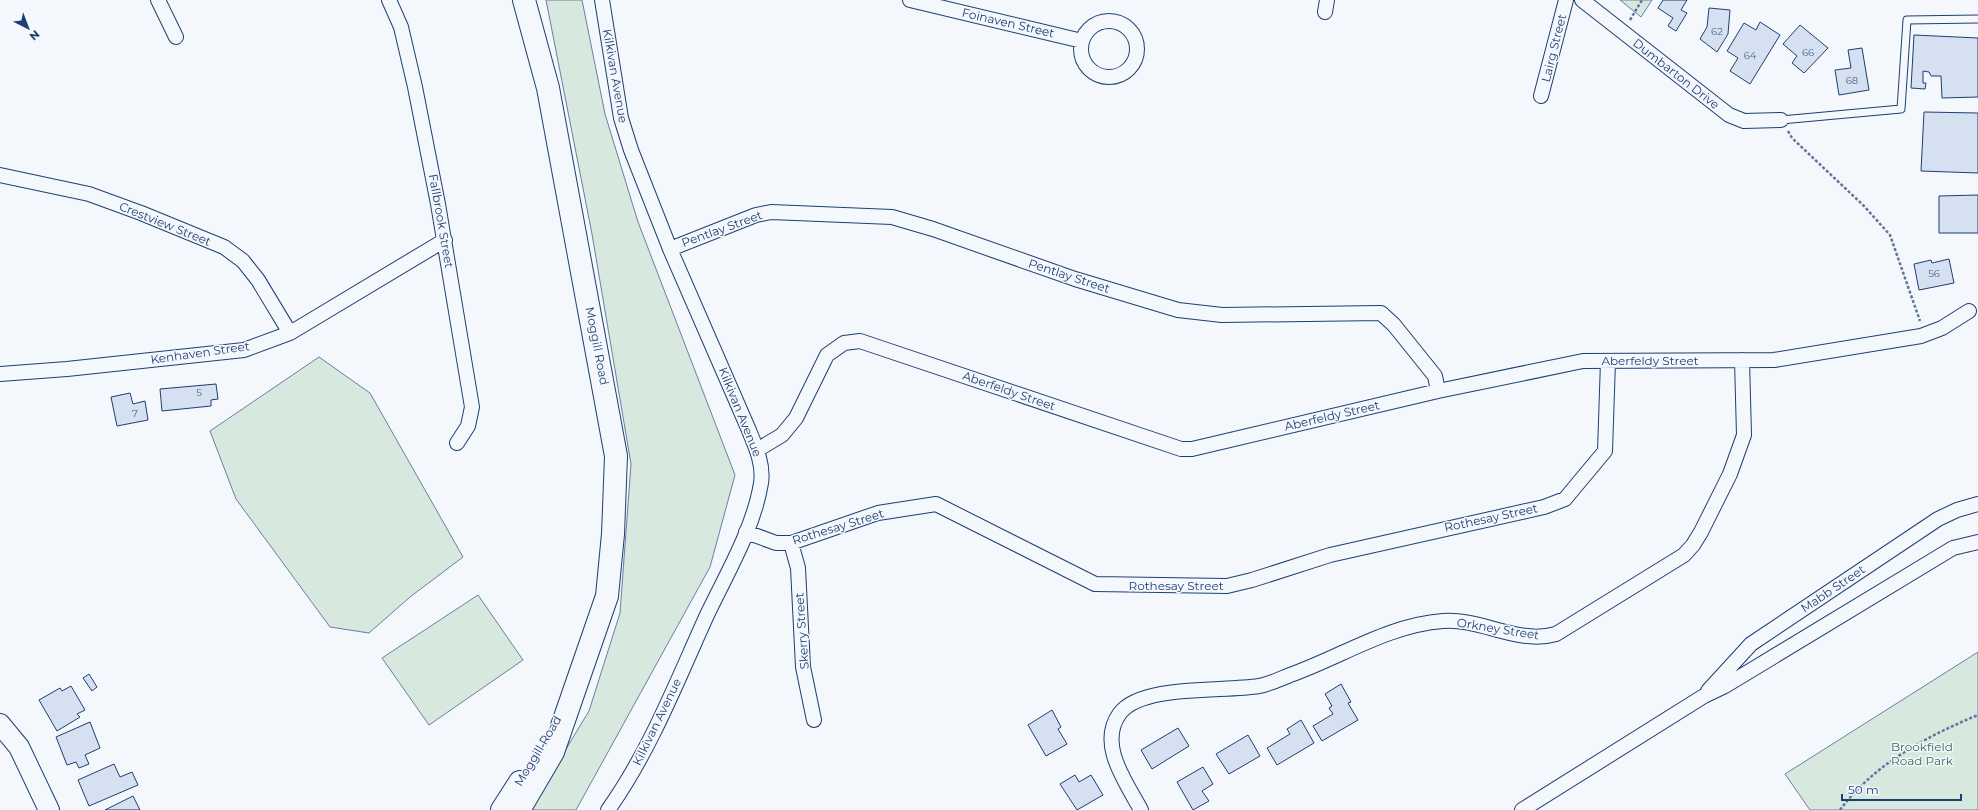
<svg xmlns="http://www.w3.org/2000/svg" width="1978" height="810" viewBox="0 0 1978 810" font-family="Montserrat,sans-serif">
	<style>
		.green { fill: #d7e8df; stroke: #687fa3 }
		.building { fill: #d5e0f0; stroke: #1d3f73 }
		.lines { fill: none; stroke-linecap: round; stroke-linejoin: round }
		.lane-casing { stroke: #1d3f73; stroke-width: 9 }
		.street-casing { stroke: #1d3f73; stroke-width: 16 }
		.secondary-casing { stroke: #1d3f73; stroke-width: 22 }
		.primary-casing { stroke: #1d3f73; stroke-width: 24 }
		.path { stroke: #5e769c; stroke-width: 2.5; stroke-dasharray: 3 2; stroke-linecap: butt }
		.lane { stroke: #f4f7fb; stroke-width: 7 }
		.street { stroke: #f4f7fb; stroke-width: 14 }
		.secondary { stroke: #f4f7fb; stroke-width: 20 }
		.primary { stroke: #f4f7fb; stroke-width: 22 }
		.labels { text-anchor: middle; stroke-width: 3; stroke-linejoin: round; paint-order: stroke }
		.number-label { font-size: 10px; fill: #4b6792 }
		.street-label { font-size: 12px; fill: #1d3f73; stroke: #f4f7fb }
		.park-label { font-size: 12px; fill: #2c6c60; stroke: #f4f7fb }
	</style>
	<rect width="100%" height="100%" fill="#f4f7fb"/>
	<!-- green -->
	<path class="green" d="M546 0H582L605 114 638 222 735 475 710 567 576 810H529L589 711 620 613 631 464 592 234Z
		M1620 0H1652L1641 17Z
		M319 357 370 393 463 557 410 597 369 633 330 627 236 499 210 431Z
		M478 595 523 660 429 725 382 658Z
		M1978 652V810H1810L1785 774Z"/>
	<!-- building -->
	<path class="building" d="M1663 0H1687L1681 10 1687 13 1676 31 1668 26 1673 18 1658 8Z
		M1709 8 1730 10 1728 34 1717 52 1700 39 1707 27Z
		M1760 22 1780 35 1750 84 1730 71 1738 58 1727 51 1744 23 1756 30Z
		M1800 25 1828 48 1804 73 1792 63 1797 56 1783 44Z
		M1914 35 1978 38V97L1942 98 1941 76H1931L1929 72 1923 71V83H1926L1925 89 1911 88Z
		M1862 48 1869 90 1839 95 1835 70 1851 68 1848 50Z
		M1924 112 1978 113V173L1921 171Z
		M1978 195V233H1939V196Z
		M1949 259 1954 283 1919 290 1914 264 1931 260 1932 263Z
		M216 384 218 399 211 400V406L162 411 160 389Z
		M130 393 133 404 145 401 148 420 117 426 111 397Z
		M89 674 97 687 92 691 83 678Z
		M1341 684 1351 702 1348 703 1358 720 1322 741 1313 726 1333 714 1329 708 1332 706 1325 694Z
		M71 686 85 710 77 714 80 717 57 731 39 700 60 688 62 691Z
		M1052 710 1061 727 1058 729 1067 744 1046 756 1028 725Z
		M1301 720 1314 743 1277 765 1267 748 1290 734 1287 729Z
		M90 722 100 748 85 755 89 764 79 768 76 762 67 765 56 737Z
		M1178 728 1189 746 1152 769 1141 750Z
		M1248 735 1260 756 1229 774 1216 754Z
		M114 764 120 777 132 772 138 785 89 806 78 780Z
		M1203 767 1213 784 1202 791 1209 801 1193 810 1177 782Z
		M1075 775 1079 782 1091 775 1103 795 1077 810 1060 784Z
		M133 796 140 810H105Z"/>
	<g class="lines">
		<defs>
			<path id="lane" d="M1781 120 1901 109 1907 20 1978 19"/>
			<path id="street" d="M158 0 176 37
				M389 0 401 27 415 87 438 204 472 407 468 426 457 443
				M602 0 621 118 631 150 670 249 748 428C755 445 764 464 761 483 754 528 726 575 707 615 677 681 650 751 608 810
				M910 0 1082 41
				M1582 0 1729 115 1744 121 1781 120
				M1325 12 1327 0
				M1081 49a28 28 0 1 1 56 0a28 28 0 1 1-56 0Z
				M1541 96 1566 0
				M0 175 89 194 141 213 224 247 243 261 258 280 290 333
				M670 249 756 215 771 212 892 217 933 229 1075 279 1178 310 1222 315 1381 313 1394 325 1435 376 1438 391
				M0 374 67 369 244 350 290 333 445 240
				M757 450 782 435 796 418 827 355 844 343 860 341 1181 449H1192L1438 391 1583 361 1774 360 1921 336 1942 328 1969 311
				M746 532 776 543H791L878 513 936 504 1095 584 1227 586 1252 580 1330 555 1544 507 1565 499 1605 451 1608 361
				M791 543 798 568 803 667 814 720
				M1708 691 1751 644 1938 519 1957 510 1978 504
				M1141 810C1126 782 1097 744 1120 713 1142 684 1224 692 1259 686 1270 684 1280 679 1290 675 1341 657 1388 625 1443 621 1481 618 1518 645 1556 634L1684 555 1693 545 1701 532 1730 474 1744 435 1742 360
				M1522 810 1704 696 1725 686 1953 548 1978 542"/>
			<path id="secondary" d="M0 724 19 747 49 810"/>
			<path id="primary" d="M502 810 520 782
				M519 810 553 752 607 596 613 534 616 456 548 88 524 0"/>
		</defs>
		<!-- lane casing -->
		<use href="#lane" class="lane-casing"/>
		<!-- street casing -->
		<use href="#street" class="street-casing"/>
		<!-- secondary casing -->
		<use href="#secondary" class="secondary-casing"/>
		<!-- primary casing -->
		<use href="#primary" class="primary-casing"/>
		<!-- path -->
		<path class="path" d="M1630 20 1642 0
			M1788 131 1792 138 1864 206 1890 235 1920 321
			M1840 810C1873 765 1927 736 1978 715"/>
		<!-- lane -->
		<use href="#lane" class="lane"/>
		<!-- street -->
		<use href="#street" class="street"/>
		<!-- secondary -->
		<use href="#secondary" class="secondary"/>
		<!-- primary -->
		<use href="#primary" class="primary"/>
	</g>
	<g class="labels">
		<!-- number labels -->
		<g class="number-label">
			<text x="1717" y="35">62</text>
			<text x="1808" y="56">66</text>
			<text x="1750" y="59">64</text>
			<text x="1852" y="84">68</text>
			<text x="1934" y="277">56</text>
			<text x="199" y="396">5</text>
			<text x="135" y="417">7</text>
		</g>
		<!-- street labels -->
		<g class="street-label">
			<text transform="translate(1008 23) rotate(13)" y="4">Foinaven Street</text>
			<text transform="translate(1554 48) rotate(-76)" y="4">Lairg Street</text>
			<text transform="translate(1676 74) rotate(38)" y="4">Dumbarton Drive</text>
			<text transform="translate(615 76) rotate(80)" y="4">Kilkivan Avenue</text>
			<text transform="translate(441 221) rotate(80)" y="4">Fallbrook Street</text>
			<text transform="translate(165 224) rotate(22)" y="4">Crestview Street</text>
			<text transform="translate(722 229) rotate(-20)" y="4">Pentlay Street</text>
			<text transform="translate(1069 276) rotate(18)" y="4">Pentlay Street</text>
			<text transform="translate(597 346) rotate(79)" y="4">Moggill Road</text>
			<text transform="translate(200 353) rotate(-8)" y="4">Kenhaven Street</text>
			<text x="1650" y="365">Aberfeldy Street</text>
			<text transform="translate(1009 391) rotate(19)" y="4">Aberfeldy Street</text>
			<text transform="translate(740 412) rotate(68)" y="4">Kilkivan Avenue</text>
			<text transform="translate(1332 416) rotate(-13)" y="4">Aberfeldy Street</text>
			<text transform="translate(1491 518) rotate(-12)" y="4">Rothesay Street</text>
			<text transform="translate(838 527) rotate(-17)" y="4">Rothesay Street</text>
			<text x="1176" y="590">Rothesay Street</text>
			<text transform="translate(1833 589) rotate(-34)" y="4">Mabb Street</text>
			<text transform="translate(1498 629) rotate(9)" y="4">Orkney Street</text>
			<text transform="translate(802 631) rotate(-94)" y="4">Skerry Street</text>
			<text transform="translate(657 722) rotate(-64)" y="4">Kilkivan Avenue</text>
			<text transform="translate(538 751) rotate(-59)" y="4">Moggill Road</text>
		</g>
		<!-- park labels -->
		<g class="park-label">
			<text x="1922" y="751">Brookfield<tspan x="1922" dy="14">Road Park</tspan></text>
		</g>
	</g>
	<!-- north arrow -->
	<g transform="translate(28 28) rotate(138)" stroke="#f4f7fb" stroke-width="3" paint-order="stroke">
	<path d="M0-3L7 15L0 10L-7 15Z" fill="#1d3f73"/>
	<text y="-6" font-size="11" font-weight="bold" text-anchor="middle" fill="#1d3f73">N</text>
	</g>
	<!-- scale -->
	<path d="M1842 794v6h119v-6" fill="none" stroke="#1d3f73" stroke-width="2"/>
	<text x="1848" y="794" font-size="12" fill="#1d3f73" stroke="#f4f7fb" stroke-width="3" paint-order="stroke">50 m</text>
</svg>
